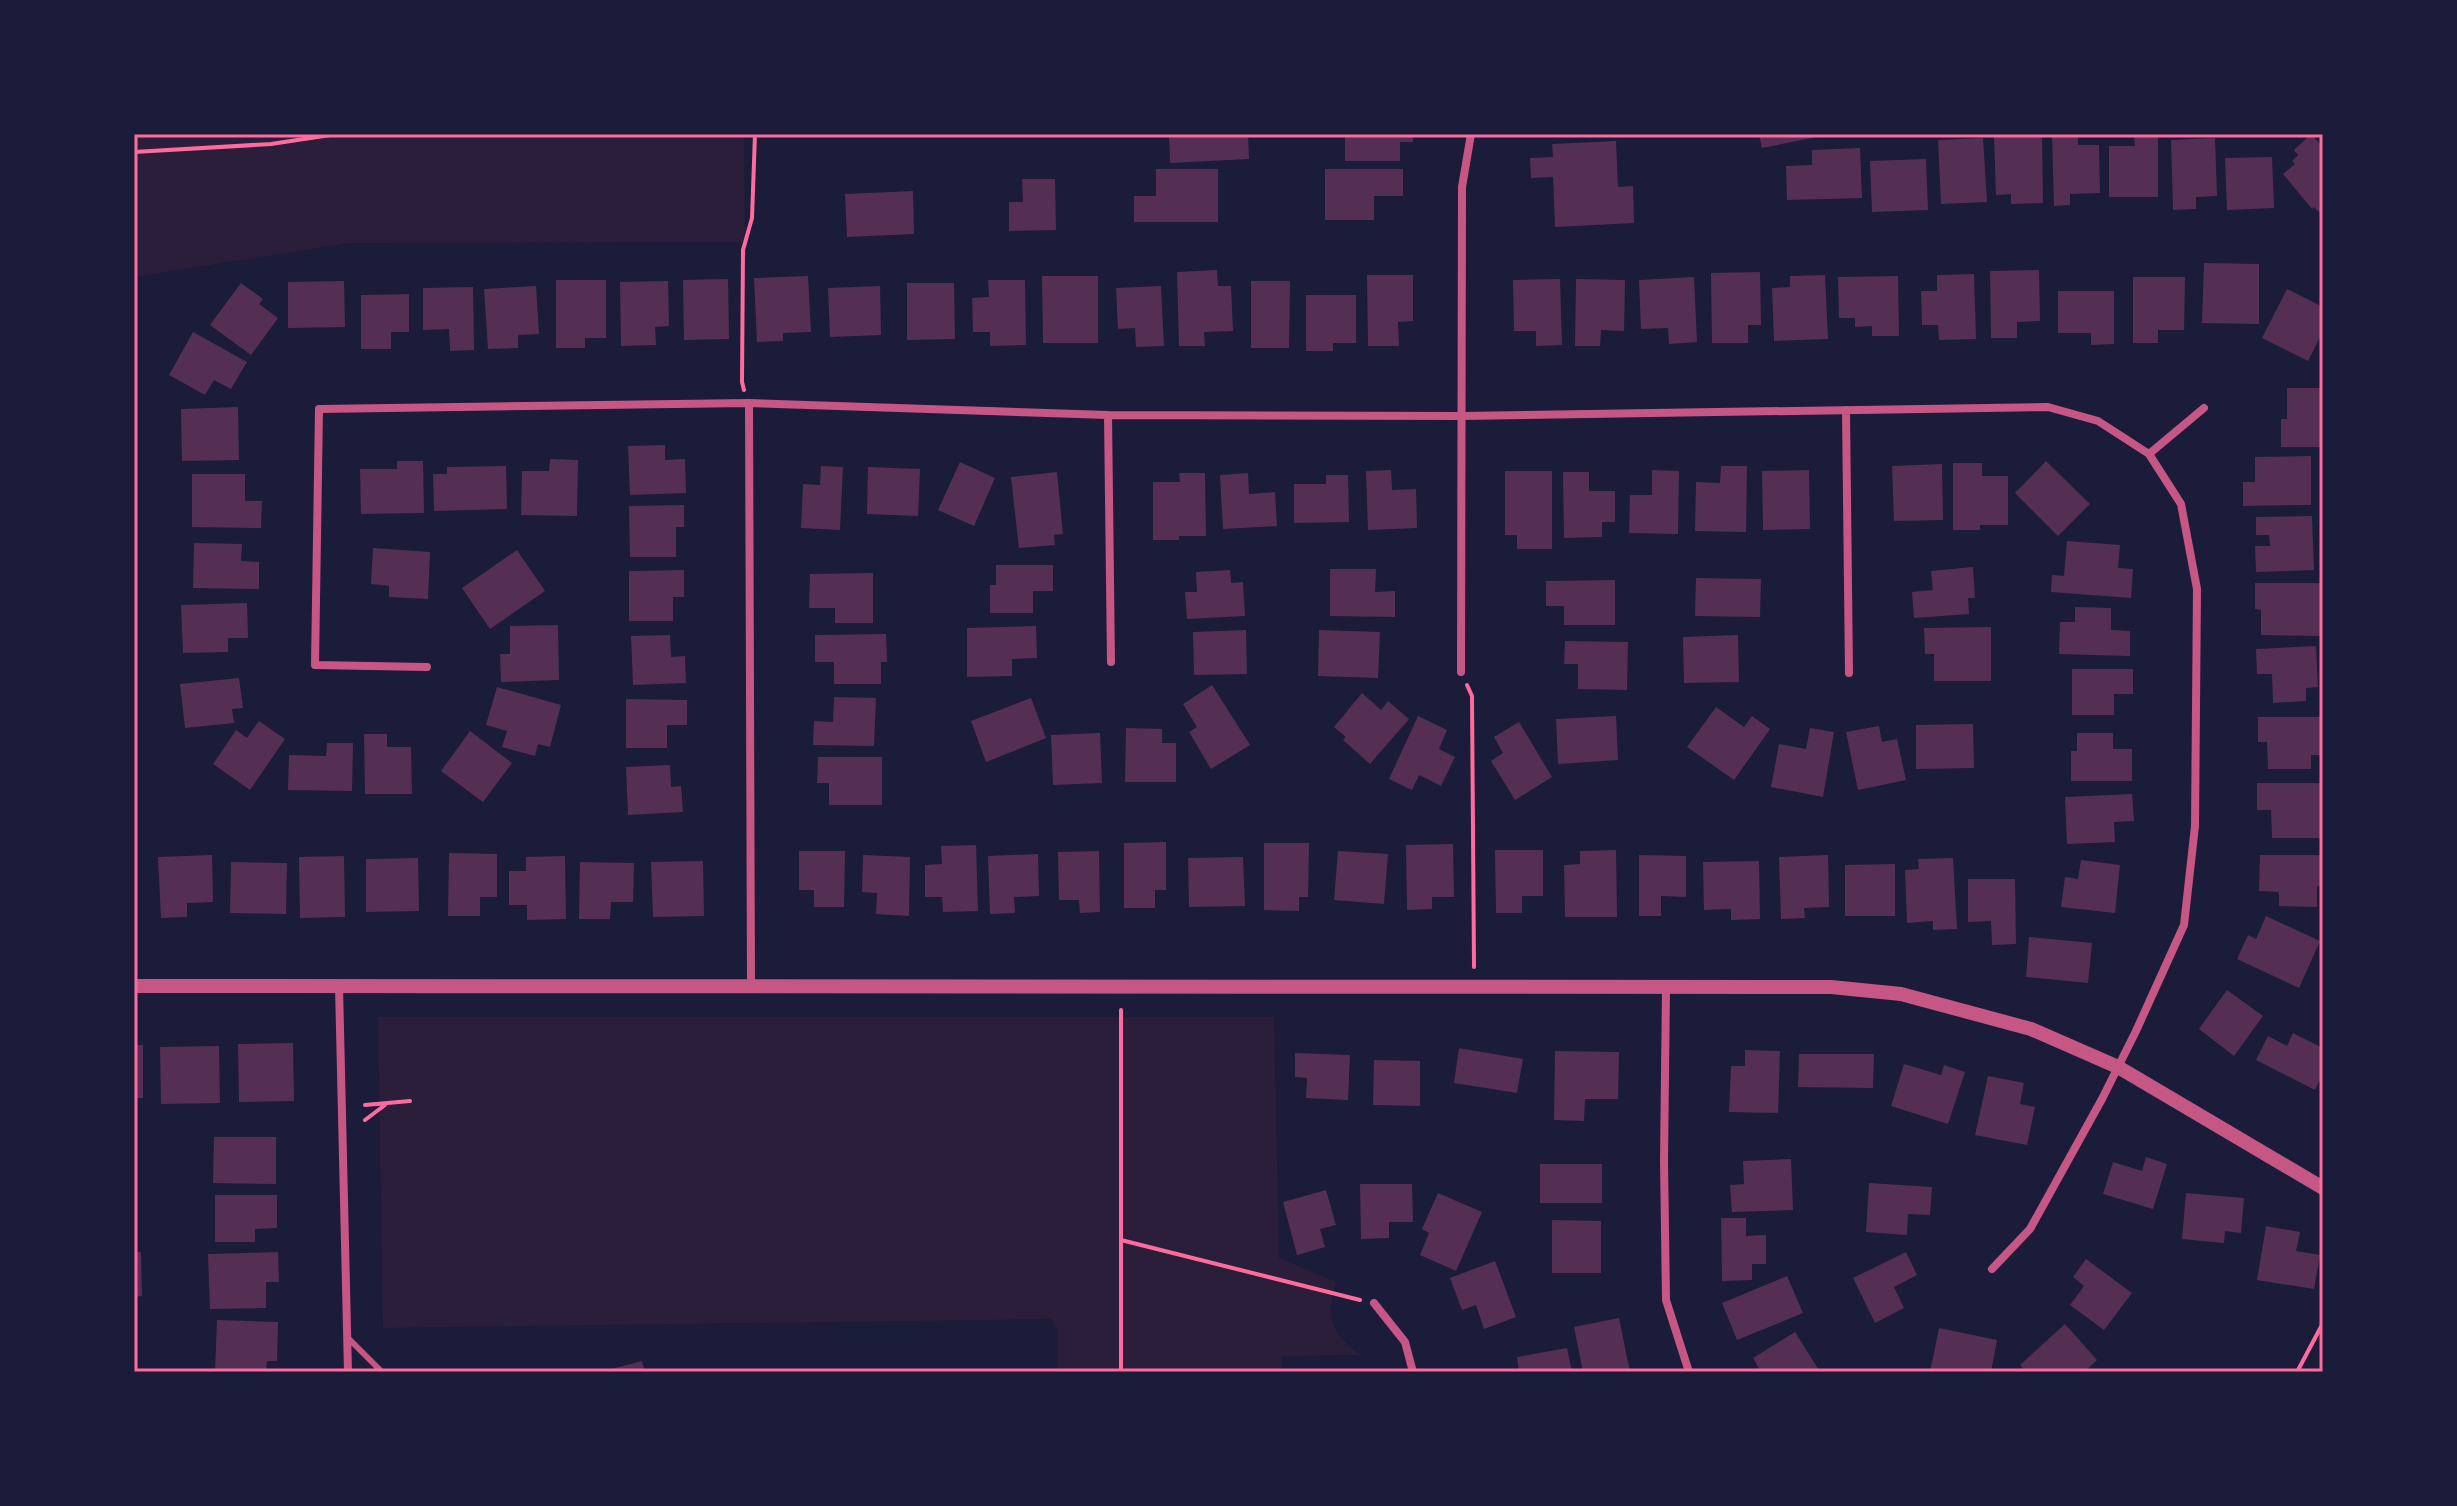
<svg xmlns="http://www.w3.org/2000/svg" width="2457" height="1506" viewBox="0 0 2457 1506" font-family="'DejaVu Sans',sans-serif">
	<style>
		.green { fill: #2a1e3b }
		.building { fill: #542f53 }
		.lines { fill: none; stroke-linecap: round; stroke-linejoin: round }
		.path { stroke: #ff6b9d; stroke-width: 4 }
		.service { stroke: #c65784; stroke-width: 6 }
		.minor { stroke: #c65784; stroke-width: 8 }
		.tertiary { stroke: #c65784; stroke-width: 14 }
		.neatline { fill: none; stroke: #ff6b9d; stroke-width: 3 }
	</style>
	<rect width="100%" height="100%" fill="#1b1b3a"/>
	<!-- green -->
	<path class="green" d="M134 134H744L745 242 350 243 134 277Z
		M378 1017H1274L1279 1258 1336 1282C1325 1317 1331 1334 1361 1355L1282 1356 1281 1372H1058L1057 1330 1051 1319 383 1328Z"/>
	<!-- building -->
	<path class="building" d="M1194 134H1248L1249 159 1170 163 1169 135Z
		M1345 134H1413V142H1400V161H1345Z
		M1759 134H1827V135L1762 148Z
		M2078 134V145H2099L2100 193 2070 194V205L2054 206 2052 135Z
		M2311 134 2323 147V212L2321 214 2314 207 2312 209 2283 174 2295 164 2292 161 2298 155 2294 150Z
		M2134 135H2158V197H2109V146H2135Z
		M2042 136 2043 203 2011 204V194L1996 195 1994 137Z
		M1983 138 1987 202 1941 204 1938 140Z
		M2215 138 2217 196 2196 197V209L2173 210 2171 140Z
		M1616 141 1618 187 1633 186 1634 223 1555 227 1553 177 1531 178 1530 158 1553 157 1552 144Z
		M1860 148 1862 198 1787 200 1786 166 1812 165V150Z
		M2272 157 2274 208 2227 210 2225 158Z
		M1926 159 1928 210 1872 212 1870 161Z
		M1156 169H1218V222H1134V196H1156Z
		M1325 169H1403V196H1374V220H1325Z
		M1022 179H1055L1056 230 1009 231V202H1023Z
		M913 191 914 234 847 237 845 194Z
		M2204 263 2259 264V324L2202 323Z
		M1217 270 1218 286H1231L1233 331 1204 332 1205 346H1179L1177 272Z
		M2039 270 2040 321 2017 322V338H1991L1990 271Z
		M1760 272 1761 325H1748V343H1712L1711 273Z
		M1974 274 1976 339 1939 340 1938 325H1922L1921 291H1937V275Z
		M1367 275H1413V321L1398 322 1399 346H1368Z
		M1825 275 1828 339 1774 341 1772 288 1790 287V276Z
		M808 276 811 332 783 333V341L757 342 754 278Z
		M1042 276H1098V343H1043Z
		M1898 276 1899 336H1872V326L1855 327V318H1839L1838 277Z
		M1694 277 1697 342 1669 344 1668 328 1641 329 1639 280Z
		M2133 277H2185L2184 330H2158V343H2133Z
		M728 279 729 339 684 340 683 280Z
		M1560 279 1562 345 1536 346V331H1514L1513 280Z
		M1576 279 1625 280 1624 331 1601 330 1600 346H1575Z
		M556 280H606V338H585V348H556Z
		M988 280H1025L1026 345 990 346V332H973L972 298 989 297Z
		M344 281 345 327 288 328V282Z
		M668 281 669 326 655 327 656 345 621 346 620 282Z
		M1251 281H1290L1289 348H1251Z
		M241 283 263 299 259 304 278 318 251 355 210 325Z
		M907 283H954L955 339 907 340Z
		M536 286 539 334 518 335V348L488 349 484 289Z
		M880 286 881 335 830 337 828 288Z
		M1161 286 1164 346 1136 347 1135 328 1118 329 1116 288Z
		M473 287 474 350 450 351 449 329 423 330V288Z
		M2287 289 2323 307V331L2308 361 2262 338Z
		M2058 291H2114V344L2091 345V333H2058Z
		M409 294V332H391V349H361V295Z
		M1306 295H1356V343H1333V351H1306Z
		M193 332 247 362 231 389 214 380 205 395 169 375Z
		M2287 388H2323V447H2281V419H2287Z
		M238 407 239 460 182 461 181 409Z
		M665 445V460L685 459 686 493 630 495 628 446Z
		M2311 456V505L2243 506V482H2255V457Z
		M550 459 578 460 577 516 521 515 522 471H549Z
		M397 461H423L424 513 361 514 360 469H397Z
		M2046 461 2090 504 2058 536 2015 493Z
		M960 462 995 478 974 526 938 510Z
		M1953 463H1982V476H2008V525H1980V530H1953Z
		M1942 464 1943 520 1894 521 1892 466Z
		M506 466 507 509 434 511 433 474H447V467Z
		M821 466 843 467 840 530 801 528 803 484 820 485Z
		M1721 466H1747L1746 532 1695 531 1696 482 1720 483Z
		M868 467 920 469 918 516 867 514Z
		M1391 470 1392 490 1416 489 1417 528 1368 530 1366 471Z
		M1652 470 1679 471 1678 534 1629 533 1630 495H1652Z
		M1809 470 1810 529 1763 530 1762 471Z
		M1505 471H1552V549H1517V535H1505Z
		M1057 472 1063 534 1054 535 1055 545 1019 548 1011 477Z
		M1563 472H1589V491H1615V522H1602V537L1564 538Z
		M1179 473H1205L1206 536H1179V540H1153V482H1180Z
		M1248 473 1249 494 1275 492 1277 526 1223 529 1220 475Z
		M192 474H245V501H262L261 528 192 527Z
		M1326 475H1348L1349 522 1294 523V484H1326Z
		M684 505V527H676V557H630L629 506Z
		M2312 516 2314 570 2256 572 2255 546H2270L2269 535H2256V517Z
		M2067 541 2120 545 2118 568 2133 569 2131 598 2051 592 2052 575 2064 576Z
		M194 543 242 544 241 561 259 562V589L193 588Z
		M373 548 430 552 428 599 389 597V586L371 584Z
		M517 550 545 591 490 629 462 588Z
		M996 565H1053V591H1033V613H990V585H996Z
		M1973 567 1975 598H1968L1969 614 1914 618 1912 592 1933 590 1931 571Z
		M1330 569H1376L1375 592 1395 591V617L1330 616Z
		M684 570V597H673V621H629V571Z
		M1230 570 1231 583 1243 582 1245 616 1187 619 1185 592H1197L1196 572Z
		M873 573V623H835V608H809L810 574Z
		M1696 578 1761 579 1760 617 1695 616Z
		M1615 580V625H1564V606H1546V581Z
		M2255 583H2322L2321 636 2261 635V610L2255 609Z
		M247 603 248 638H228V652L183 653 181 605Z
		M2075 607 2111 608V630L2130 631V656L2059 654 2060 622H2075Z
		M558 625 559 680 501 682 500 654H510V626Z
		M1036 626 1037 658 1012 659V676L967 677V628Z
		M1991 627V681H1934V654H1925L1924 628Z
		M1246 630 1247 674 1194 675 1193 632Z
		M1319 630 1380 632 1378 678 1318 676Z
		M886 634 887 662H881V684H834V662H815V635Z
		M670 635 671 657 685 656 686 683 633 685 631 636Z
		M1738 635 1739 682 1684 683 1683 637Z
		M1565 641 1628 642 1627 690 1578 689V664H1564Z
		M2316 646 2318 687 2306 688V701L2273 703 2272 674H2257L2256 649Z
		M2072 669H2133V694H2114V715H2072Z
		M239 678 243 708 232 709 234 723 185 728 180 684Z
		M1212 685 1250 745 1211 769 1189 732 1197 727 1183 704Z
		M497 687 561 705 550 747 538 744 535 756 502 747 507 731 486 725Z
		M1362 693 1381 710 1388 701 1409 719 1370 764 1343 740 1346 737 1334 727Z
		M834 697 876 698 874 746 813 745 814 721 833 722Z
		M1031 698 1046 738 986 762 971 721Z
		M626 699 687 700V725H667V748H626Z
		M1716 707 1744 727 1752 716 1770 729 1734 780 1687 747Z
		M1418 716 1447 730 1439 749 1455 757 1441 786 1419 775 1412 790 1389 779Z
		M1616 716 1618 760 1558 764 1556 719Z
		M2258 717H2323V755H2311V769H2268L2267 742H2258Z
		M259 721 285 739 250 790 213 764 236 730 247 738Z
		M1519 722 1552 777 1515 800 1491 761 1503 753 1494 737Z
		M1973 724 1974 768 1916 769V725Z
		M1879 726 1882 742 1897 739 1906 780 1858 790 1846 732Z
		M1126 728 1162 729V743H1176V782H1125Z
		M1810 728 1834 732 1823 797 1771 787 1779 744 1806 749Z
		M470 731 512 763 483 802 441 771Z
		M1100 733 1102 783 1053 785 1051 735Z
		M2077 733H2113V749H2132V781H2071V751H2077Z
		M364 734H387V747H411L412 794H365Z
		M327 743H353L352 791 288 790 289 755 326 756Z
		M818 757H882V805H829V783H817Z
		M670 765 671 787 681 786 683 812 628 815 626 767Z
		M2257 783H2320V838H2272L2271 810H2257Z
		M2132 794 2134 821 2114 822 2115 842 2067 844 2065 797Z
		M1166 842V890H1155V908H1124V843Z
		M1264 843H1309L1308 897H1299V911L1264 910Z
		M1453 844 1454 897H1432V909L1407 910 1406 845Z
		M976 845 978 911 943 912 942 897H925V865L942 864 941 846Z
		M1495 850H1543V896H1522V913H1496Z
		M1616 850 1617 917H1565L1564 865 1580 864V851Z
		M799 851H845L844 907H814V890H799Z
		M1099 851 1100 912 1080 913 1079 900H1059L1058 852Z
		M1338 851 1388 854 1384 904 1334 900Z
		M134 853H137V915H134Z
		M449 853 497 854V897H480V916H448Z
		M1038 854 1039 896 1014 897 1015 913 990 914 988 856Z
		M212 855 213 902 187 903V917L161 918 158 857Z
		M863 855 910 857 909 916 876 914 877 893 862 892Z
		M1639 855 1686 856V897L1661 896V916H1639Z
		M1828 855 1829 907 1804 908 1805 918 1781 919 1779 857Z
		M2260 855H2323V886H2317V907L2279 906V892L2259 891Z
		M344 856 345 917 300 918 299 857Z
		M565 856 566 919 527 920V905H509V871H526V857Z
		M1243 857 1245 906 1189 907 1188 858Z
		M418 858 419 911 366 912V859Z
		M1953 858 1957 929 1933 930V921L1907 923 1905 870 1919 869 1918 859Z
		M2081 860 2120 865 2115 913 2061 907 2065 877 2078 879Z
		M703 861 704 916 653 917 651 862Z
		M1759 861 1760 919 1731 920V909L1704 910 1703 862Z
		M231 862 287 863 286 914 230 913Z
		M580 862 634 863 633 902H611L610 919H579Z
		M1895 864V916H1845V865Z
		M1968 879H2015L2016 944 1992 945 1991 921 1968 922Z
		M2266 916 2320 941 2299 988 2237 959 2248 935 2256 939Z
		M2029 937 2092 943 2088 983 2026 977Z
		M2227 990 2263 1016 2234 1056 2199 1029Z
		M2293 1033 2323 1048V1074L2315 1090 2256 1060 2268 1036 2287 1046Z
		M293 1043 294 1101 239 1102 238 1044Z
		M134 1045H143V1098H134Z
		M219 1046 220 1103 161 1104 160 1047Z
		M1459 1048 1523 1059 1517 1093 1454 1083Z
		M1745 1050 1780 1051 1778 1113 1729 1112 1731 1066H1745Z
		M1555 1051 1619 1052 1618 1099H1585L1584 1121 1554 1120Z
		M1295 1053 1350 1055 1348 1100 1306 1098 1307 1078 1295 1077Z
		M1799 1054H1874L1873 1088 1798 1087Z
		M1374 1060 1420 1061V1106L1373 1105Z
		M1904 1064 1941 1075 1944 1065 1965 1072 1948 1124 1891 1106Z
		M1988 1076 2024 1083 2020 1104 2035 1107 2027 1145 1975 1135Z
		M214 1137H276V1184L213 1183Z
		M2146 1157 2167 1164 2153 1209 2103 1194 2113 1162 2142 1171Z
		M1791 1159 1793 1210 1732 1212 1730 1185 1744 1184 1743 1161Z
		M1540 1164H1602V1203H1540Z
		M1869 1183 1932 1187 1930 1215 1908 1214 1907 1235 1866 1232Z
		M1360 1184H1412L1413 1222H1389V1238L1361 1239Z
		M1326 1190 1336 1225 1320 1229 1325 1247 1297 1255 1283 1202Z
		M1438 1193 1482 1212 1456 1271 1420 1255 1429 1233 1422 1229Z
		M2186 1193 2244 1198 2241 1233 2225 1231 2224 1243 2182 1239Z
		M215 1195H277V1228L255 1229V1242H215Z
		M1721 1218H1746V1236L1766 1235V1264H1752V1280L1722 1281Z
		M1552 1220 1601 1221V1273H1552Z
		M2266 1226 2300 1232 2296 1251 2320 1255 2314 1289 2257 1280Z
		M134 1252H141L142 1296 134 1297Z
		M278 1252 279 1282H266V1308L210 1309 208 1254Z
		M1906 1252 1917 1275 1894 1287 1904 1308 1875 1323 1853 1278Z
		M2086 1259 2132 1293 2104 1330 2070 1305 2084 1286 2073 1277Z
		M1495 1261 1516 1317 1484 1329 1476 1305 1462 1310 1450 1278Z
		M1787 1276 1803 1313 1737 1340 1722 1303Z
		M1619 1318 1630 1372H1583L1574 1327Z
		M217 1320 278 1322 277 1361H267L266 1372H215Z
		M2065 1324 2097 1360 2084 1372H2026L2020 1365Z
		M1939 1328 1997 1340 1991 1372H1930Z
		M1795 1332 1820 1372H1761L1753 1358Z
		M1567 1348 1572 1372H1519L1517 1357Z
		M642 1361 645 1372H604V1371Z"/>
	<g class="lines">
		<!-- path -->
		<path class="path" d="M134 152 271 144 337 134
			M744 390 742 382 743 250 752 218 755 134
			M1467 685 1472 696 1474 967
			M1121 1010V1372
			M365 1105 410 1101
			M365 1120 385 1105
			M1121 1240 1360 1300
			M2297 1372 2323 1323"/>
		<!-- service -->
		<path class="service" d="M348 1338 382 1372"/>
		<!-- minor -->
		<path class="minor" d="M749 403 751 986
			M1846 410 1849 673
			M1108 415 1111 662
			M2149 454 2204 408
			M427 667 315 665 319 409 749 403 1108 415 1462 416 2048 407 2098 421 2149 454 2181 504 2197 589 2195 826 2184 925 2136 1031 2102 1099 2030 1229 1992 1269
			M1461 672 1462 187 1471 134
			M339 986 348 1372
			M1666 987 1664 1161 1666 1300 1689 1372
			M1374 1303 1405 1342 1413 1372"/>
		<!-- tertiary -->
		<path class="tertiary" d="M134 986 1831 987 1901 994 2031 1029 2118 1067 2323 1188"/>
	</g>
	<!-- border -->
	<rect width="2457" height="1506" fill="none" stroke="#1b1b3a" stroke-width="272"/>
	<rect x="136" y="136" width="2185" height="1234" class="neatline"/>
</svg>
